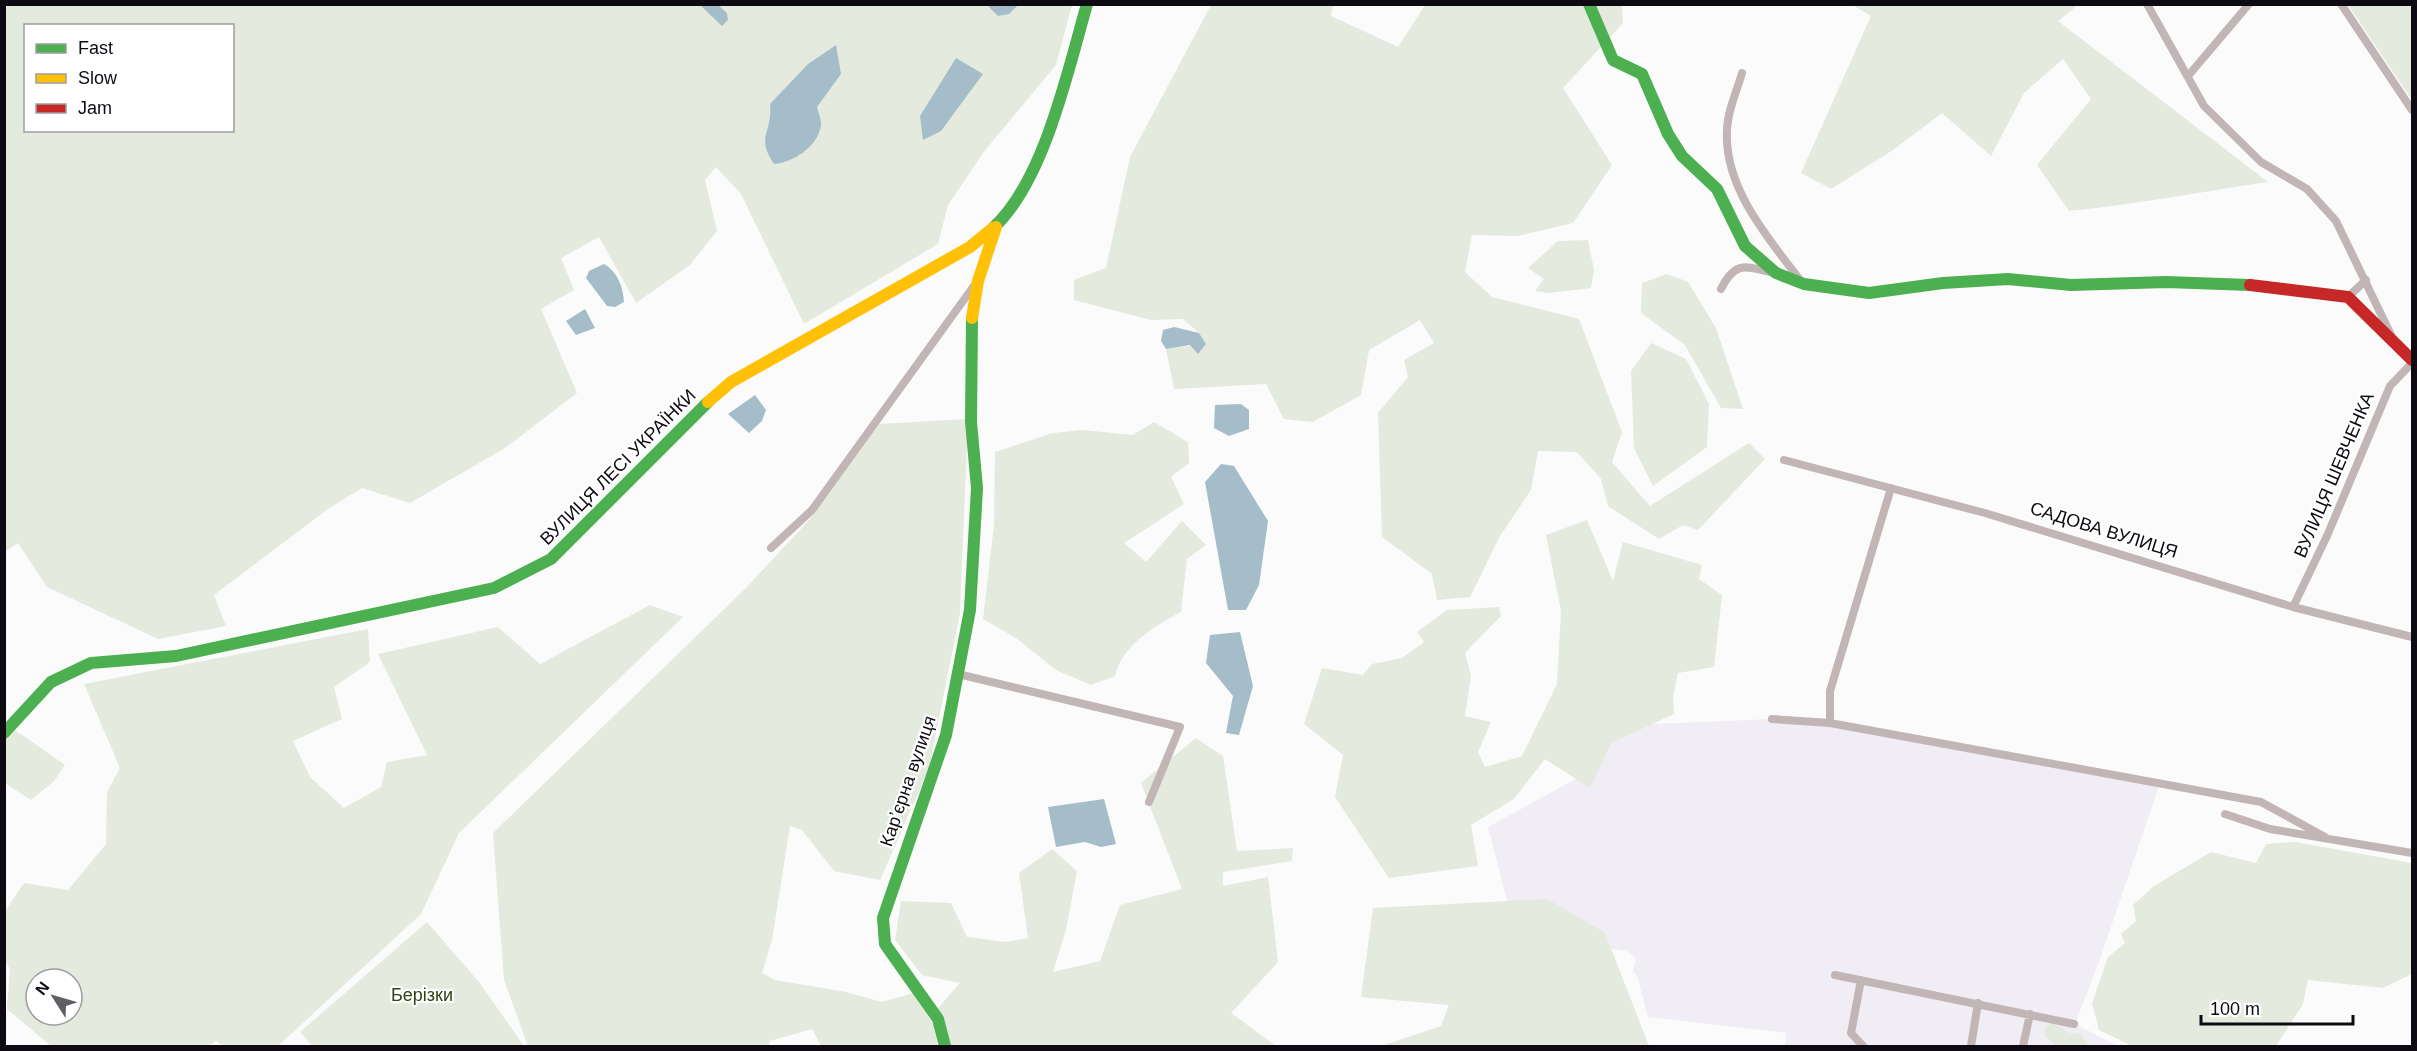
<svg xmlns="http://www.w3.org/2000/svg" width="2417" height="1051" viewBox="0 0 2417 1051" font-family="Helvetica,sans-serif">
	<style>
		.built { fill: #f0edf4 }
		.green { fill: #e4eade; fill-rule: evenodd }
		.water { fill: #a4bdc9 }
		.lines { fill: none; stroke-linecap: round; stroke-linejoin: round }
		.street { stroke: #c2b5b6; stroke-width: 8 }
		.fast { stroke: #4caf50; stroke-width: 12 }
		.slow { stroke: #ffc107; stroke-width: 12 }
		.jam { stroke: #c62828; stroke-width: 12 }
		.labels { text-anchor: middle; stroke-width: 4.5; stroke-linejoin: round; paint-order: stroke }
		.street-label { font-size: 18px; fill: #0e0a12; stroke: #fff }
		.park-label { font-size: 18px; fill: #2d4313; stroke: #fff }
	</style>
	<rect width="100%" height="100%" fill="#fbfbfb"/>
	<!-- built -->
	<path class="built" d="M1772 719 1830 723 2160 783 2099 962 2075 1024 2118 1046H1785L1786 1033 1648 1017 1637 976 1633 971 1636 958 1626 951 1515 932 1488 827 1574 780 1599 743 1606 726Z"/>
	<!-- green -->
	<path class="green" d="M2079 4 2058 21 2268 182C2201 192 2136 204 2069 211L2037 165 2091 99 2063 59 2024 93 1991 156 1942 113 1893 150 1831 189 1801 173 1871 16 1853 5Z
		M5 5H1072L1056 65 983 153 948 205 938 244 804 324 741 194 716 167 705 180 717 231 690 265 636 303 599 237 561 258 574 290 541 309 577 393 505 448 410 503 362 488 328 509 214 595 226 626 158 639 47 587 18 543 5 552ZM26 26H232V130H26Z
		M1211 5H1333L1331 16 1398 47 1425 5H1622L1623 23 1563 88 1612 165 1573 223 1517 236 1472 235 1465 272 1492 297 1579 319 1622 432 1612 462 1650 506 1749 443 1765 459 1698 530 1683 525 1659 539 1608 506 1601 479 1577 452 1538 451 1531 490 1500 536 1470 597 1437 600 1432 574 1382 537 1378 413 1408 377 1404 360 1434 343 1420 320 1369 350 1361 395 1313 422 1284 419 1266 384 1174 389 1166 349 1205 344 1199 333 1183 319 1151 320 1074 300V280L1106 268 1130 157Z
		M2348 5H2412V100Z
		M1588 240 1594 270 1591 288 1549 293 1535 291 1544 279 1528 268 1558 241Z
		M1667 274 1688 282 1716 328 1743 409 1721 408 1685 345 1641 313 1642 283Z
		M1651 343 1686 359 1709 404 1707 447 1653 486 1634 448 1631 371Z
		M968 419 960 613 929 768 880 880 834 871 802 830 790 826 772 940 762 973 775 980 846 992 882 1002 913 993 934 1026 938 1046H821L812 1029 770 1041 769 1046H528L504 980 493 833 745 589 810 519 879 424Z
		M1154 422 1188 442 1189 463 1171 477 1184 504 1124 543 1146 562 1182 521 1206 545 1187 559 1181 612C1154 626 1122 646 1115 676L1091 685 1056 670 1016 638 983 619 994 525 995 452 1053 433 1082 430 1133 435Z
		M1587 520 1613 581 1623 542 1702 565 1699 579 1722 595 1714 667 1678 673 1673 697 1674 714 1611 743 1590 788 1545 759 1514 799 1471 825 1478 866 1389 878 1335 797 1343 755 1304 724 1322 668 1363 675 1372 664 1402 658 1424 642 1417 632 1447 610 1499 607 1501 616 1465 653 1471 676 1465 716 1491 722 1478 752 1485 767 1522 756 1557 684 1561 611 1546 535Z
		M650 605 683 617 459 833 421 914 278 1046H223L216 1041 209 1046H51L7 1009 10 969 5 961V911L24 883 68 890 106 844 107 792 120 768 84 684 368 629 370 662 334 687 342 719 293 741 310 777 344 808 381 787 387 762 427 755 378 654 498 627 540 664ZM36 979H72V1015H36Z
		M15 730 65 765 54 781 31 800 5 783 4 741Z
		M1196 738 1223 756 1237 851 1293 848 1292 861 1223 872V886L1268 877 1278 962 1231 1013 1276 1046H948L938 1008 960 983 922 975 895 940 901 901 951 903 967 937 1006 942 1028 938 1019 873 1052 849 1077 871 1066 930 1053 972 1100 961 1120 905 1182 889 1141 783Z
		M2295 842 2412 863V974L2383 988 2308 980 2303 1004 2276 1046H2132L2099 1030 2092 1003 2108 957 2125 943 2121 934 2136 921 2133 905 2154 886 2211 852 2256 863 2266 844Z
		M1547 899 1605 933 1649 1046H1381L1441 1026 1449 1005 1361 997 1373 908Z
		M427 922 479 982 524 1046H312L300 1032Z
		M2051 1021 2069 1033 2080 1034 2090 1046H2056L2045 1036 2046 1027Z"/>
	<!-- water -->
	<path class="water" d="M700 5H718L727 13 728 20 722 26Z
		M987 5H1018L1009 14 998 16Z
		M836 45 841 74 817 107C818 112 822 120 821 126 817 147 794 162 774 164 755 136 773 133 770 104L808 64Z
		M956 58 983 74 941 131 923 140 920 116Z
		M604 264C618 272 623 287 624 302L615 307 607 306 586 278 589 271Z
		M585 309 595 328 576 335 566 321Z
		M1174 327 1199 333 1206 344 1198 354 1190 345 1166 349 1161 341 1163 330Z
		M755 395 766 410 762 421 749 433 728 414Z
		M1241 404 1249 410V429L1229 436 1214 428 1215 405Z
		M1221 464 1234 466 1268 521 1259 585 1246 610H1228L1205 482Z
		M1240 632 1253 686 1239 735 1226 733 1233 696 1206 663 1210 635Z
		M1104 799 1116 844 1101 847 1085 842 1056 847 1048 807Z"/>
	<g class="lines">
		<!-- street -->
		<path class="street" d="M2147 4 2204 106 2261 162 2307 189 2336 221 2393 339
			M2341 4 2412 110
			M1742 73C1737 91 1727 112 1727 131 1724 189 1770 240 1803 284
			M2188 76 2249 4
			M1721 289C1736 259 1747 267 1775 273
			M2348 297 2366 280
			M1784 460 1985 513 2293 607 2412 637
			M771 548 812 510 976 283
			M2293 607 2327 536 2390 386 2412 363
			M958 674 1180 727 1149 802
			M1772 719 1830 723 2261 802 2325 837
			M1830 723V691L1891 488
			M2225 814 2270 829 2412 853
			M1835 975 2074 1024
			M1861 980 1851 1033 1863 1046
			M1971 1046 1978 1003
			M2023 1046 2030 1014"/>
		<!-- fast -->
		<path class="fast" d="M1589 4 1613 60 1642 74 1668 134 1682 156 1717 189 1745 246 1776 273 1804 284 1869 293 1943 283 2008 279 2071 285 2166 282 2250 285
			M993 228C1044 182 1068 70 1087 4
			M4 733 51 682 91 663 176 656 494 588 551 559 708 402
			M945 1046 938 1019 885 944 883 918 946 735 970 610 977 488 971 422 972 318"/>
		<!-- slow -->
		<path class="slow" d="M972 318 978 281 996 227
			M708 402 731 382 970 247 993 228"/>
		<!-- jam -->
		<path class="jam" d="M2250 285 2348 297 2412 360"/>
	</g>
	<g class="labels">
		<!-- street labels -->
		<g class="street-label">
			<text transform="translate(618 467) rotate(-45)" y="6">ВУЛИЦЯ ЛЕСІ УКРАЇНКИ</text>
			<text transform="translate(2334 475) rotate(-67)" y="6">ВУЛИЦЯ ШЕВЧЕНКА</text>
			<text transform="translate(2104 530) rotate(17)" y="6">САДОВА ВУЛИЦЯ</text>
			<text transform="translate(908 781) rotate(-71)" y="6">Карʼєрна вулиця</text>
		</g>
		<!-- park labels -->
		<g class="park-label">
			<text x="422" y="1001">Берізки</text>
		</g>
	</g>
	<!-- border -->
	<rect width="2417" height="1051" fill="none" stroke="#0e0a12" stroke-width="12"/>
	<!-- legend -->
	<rect x="24" y="24" width="210" height="108" fill="#ffffff" stroke="#9f9da0" stroke-width="1.5"/>
	<rect x="36" y="44" width="30" height="9" fill="#4caf50" stroke="#9f9da0" stroke-width="1.5"/>
	<text x="78" y="54" font-size="18" fill="#0e0a12">Fast</text>
	<rect x="36" y="74" width="30" height="9" fill="#ffc107" stroke="#9f9da0" stroke-width="1.5"/>
	<text x="78" y="84" font-size="18" fill="#0e0a12">Slow</text>
	<rect x="36" y="104" width="30" height="9" fill="#c62828" stroke="#9f9da0" stroke-width="1.5"/>
	<text x="78" y="114" font-size="18" fill="#0e0a12">Jam</text>
	<!-- north arrow -->
	<g transform="translate(54 997) rotate(307)"><circle r="28" fill="#ffffff" stroke="#9f9da0" stroke-width="1.5"/>
	<path d="M0-4.5L10 22L0 15L-10 22Z" fill="#615e64"/>
	<text y="-9" font-size="16" font-weight="bold" text-anchor="middle" fill="#0e0a12">N</text>
	</g>
	<!-- scale -->
	<path d="M2201 1015v9h152v-9" fill="none" stroke="#0e0a12" stroke-width="3"/>
	<text x="2210" y="1015" font-size="18" fill="#0e0a12" stroke="#ffffff" stroke-width="4.5" paint-order="stroke">100 m</text>
</svg>
